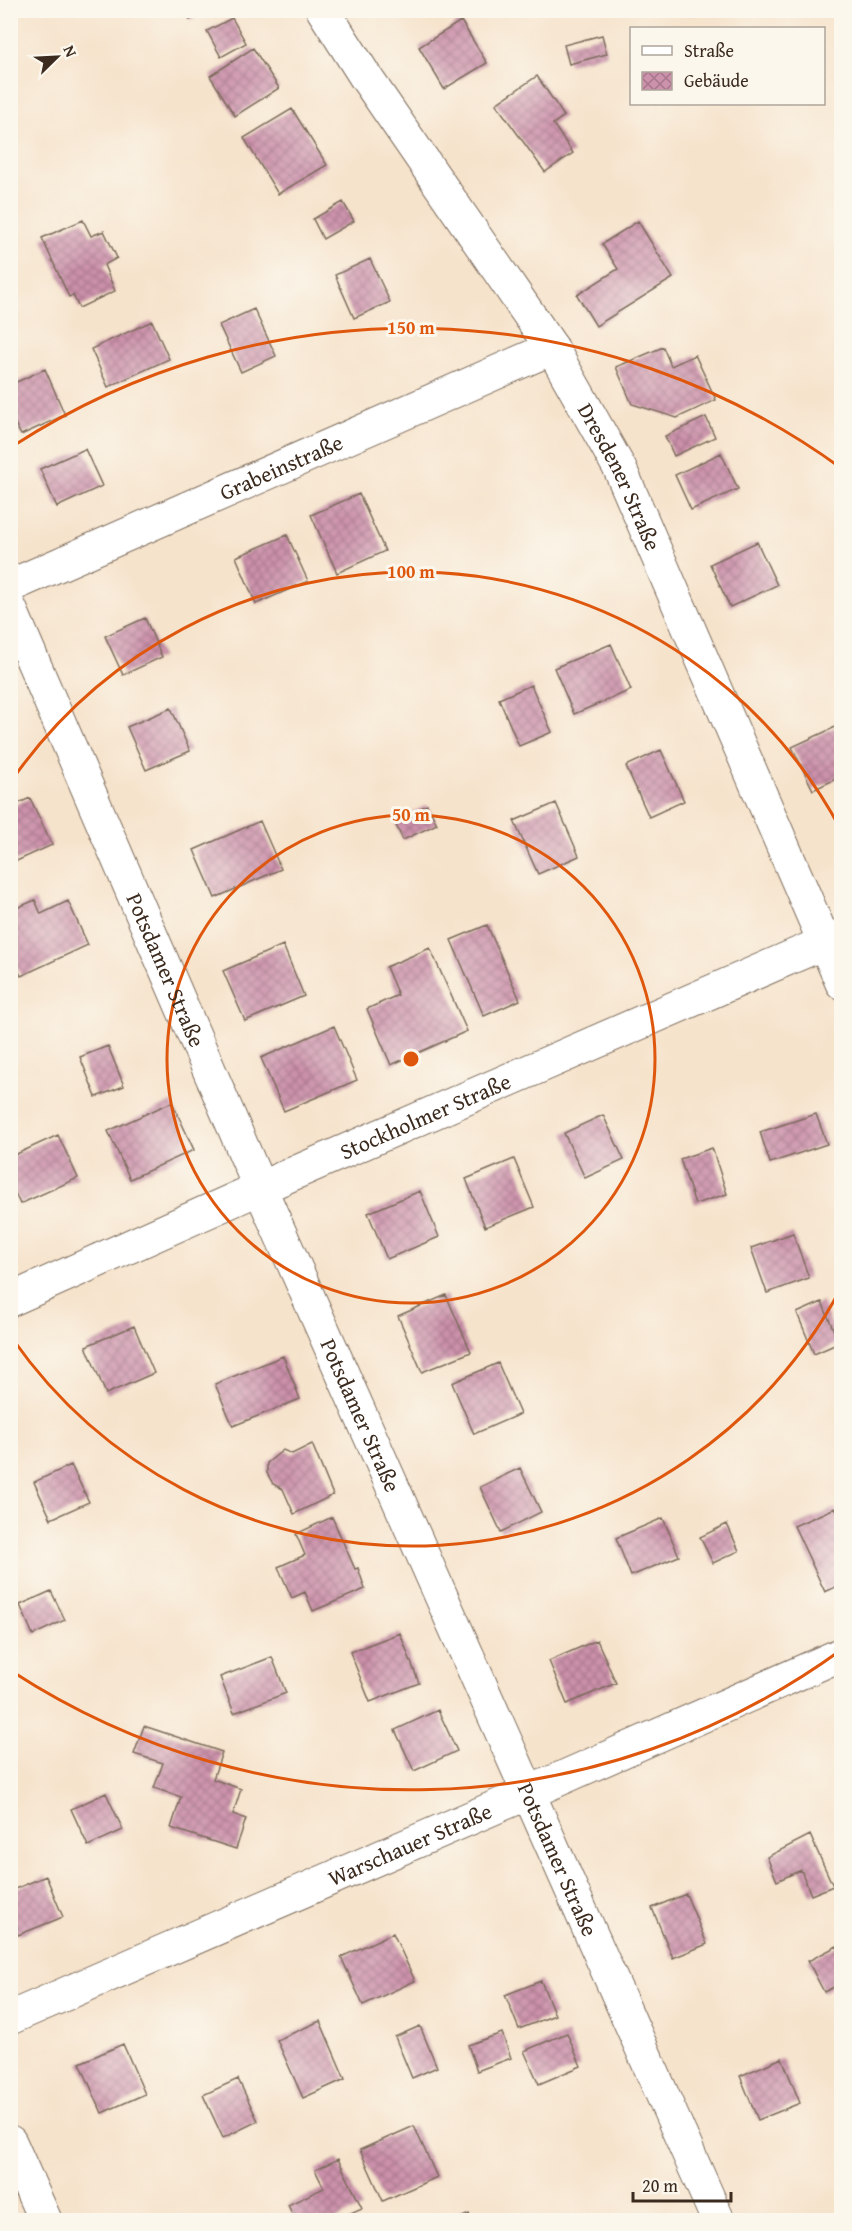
<svg xmlns="http://www.w3.org/2000/svg" width="852" height="2231" viewBox="0 0 852 2231" font-family="'Gentium Book Plus',serif">
	<style>
		.building { fill: url(#building-cross-hatch) }
		.lines { fill: none; stroke-linecap: round; stroke-linejoin: round }
		.minor-casing { stroke: #7c6b5b; stroke-width: 35 }
		.minor { stroke: #fff; stroke-width: 33 }
		.ring { fill: none; stroke: #df570d; stroke-width: 3 }
		.labels { text-anchor: middle; stroke-width: 6; stroke-linejoin: round; paint-order: stroke }
		.street-label { font-size: 22px; fill: #3b2a1e; stroke: #fbf7ec }
		.centre { fill: #df570d; stroke: #fbf7ec; stroke-width: 3 }
		.ring-label { font-size: 18px; text-anchor: middle; font-weight: bold; fill: #df570d; stroke: #fbf7ec; stroke-width: 6; stroke-linejoin: round; paint-order: stroke }
	</style>
	<defs>
		<pattern id="building-cross-hatch" width="8" height="8" patternUnits="userSpaceOnUse" patternTransform="scale(1.5)"><rect width="8" height="8" fill="#cc91ab"/><path d="M0 0l8 8M0 8l8-8" fill="none" stroke="#a7778b"/></pattern>
	</defs>
	<rect width="100%" height="100%" fill="#fbf7ec"/>
	<filter id="ink" filterUnits="userSpaceOnUse"><feTurbulence type="fractalNoise" baseFrequency=".0167" numOctaves="2"/><feDisplacementMap in="SourceGraphic" scale="12" xChannelSelector="R" yChannelSelector="G"/><feConvolveMatrix kernelMatrix="1 2 1 2 8 2 1 2 1" color-interpolation-filters="sRGB"/></filter>
	<filter id="wash" filterUnits="userSpaceOnUse"><feTurbulence type="fractalNoise" baseFrequency=".008" numOctaves="4" result="noise"/><feDisplacementMap in="SourceGraphic" scale="24" xChannelSelector="R" yChannelSelector="G"/><feGaussianBlur stdDeviation="1.35" result="paint"/><feColorMatrix in="noise" values="0 0 0 0 0 0 0 0 0 0 0 0 0 0 0 0 0 1.4 0 .05"/><feComposite in="paint" operator="in"/></filter>
	<g filter="url(#wash)">
		<rect width="100%" height="100%" fill="#f6e3cc"/>
		<g id="blocks">
			<!-- building -->
			<path class="building" d="M185 10H209L190 20Z
				M689 10H703V11L690 15Z
				M232 18 246 43 221 57 207 31Z
				M461 21 487 63 444 89 419 47Z
				M602 35 607 54 569 64 564 45Z
				M253 48 279 88 235 116 210 76Z
				M537 76 564 116 553 124 573 153 545 172 496 104Z
				M292 109 327 165 278 194 244 138Z
				M343 202 354 221 323 239 313 219Z
				M83 220 91 236 104 231 117 258 104 265 115 291 79 308 73 295 69 297 42 238Z
				M638 221 673 278 596 326 577 295 618 269 602 244Z
				M370 259 390 302 354 318 335 275Z
				M254 309 276 356 241 372 219 325Z
				M152 321 169 359 108 387 91 349Z
				M663 347 671 366 695 355 716 400 677 418 632 404 616 367Z
				M45 369 65 415 21 435 10 414V385Z
				M706 417 715 437 674 456 665 436Z
				M85 449 102 486 57 507 40 469Z
				M721 453 738 489 691 510 675 475Z
				M359 494 385 551 337 573 311 515Z
				M287 535 308 581 256 604 236 557Z
				M757 542 777 585 730 607 710 564Z
				M145 618 162 657 123 675 105 636Z
				M611 644 631 690 574 714 554 668Z
				M531 685 552 732 519 746 499 699Z
				M171 708 190 751 146 770 127 727Z
				M842 724V776L813 790 792 747Z
				M661 750 684 801 649 817 626 766Z
				M30 798 52 845 10 864V807Z
				M556 803 579 856 538 874 514 821Z
				M427 805 437 824 403 840 394 821Z
				M260 821 281 869 215 898 194 850Z
				M35 900 41 914 68 901 88 945 21 976 10 953V911Z
				M487 925 520 1000 484 1016 451 940Z
				M283 945 304 996 245 1021 223 971Z
				M430 948 467 1031 391 1065 367 1009 398 995 386 967Z
				M334 1026 357 1080 284 1111 261 1058Z
				M108 1046 124 1086 96 1097 80 1057Z
				M172 1102 194 1150 130 1179 108 1131Z
				M816 1114 827 1144 770 1163 760 1132Z
				M603 1115 624 1160 585 1178 564 1133Z
				M58 1135 78 1178 20 1204 10 1182V1157Z
				M712 1148 727 1194 695 1204 680 1159Z
				M514 1159 534 1207 485 1227 466 1179Z
				M420 1191 439 1237 387 1259 368 1213Z
				M793 1233 809 1278 767 1293 751 1248Z
				M446 1295 471 1352 422 1372 398 1316Z
				M822 1302 839 1343 814 1354 797 1313Z
				M134 1326 154 1373 106 1394 86 1346Z
				M283 1356 300 1399 233 1426 215 1384Z
				M498 1363 520 1414 474 1434 452 1383Z
				M312 1444 333 1495 294 1514 283 1489 273 1484 267 1473V1463L283 1450 292 1454Z
				M71 1465 89 1502 51 1519 34 1482Z
				M520 1468 541 1512 501 1532 480 1487Z
				M835 1508 842 1522V1584L825 1592 794 1526Z
				M332 1517 355 1569 358 1568 365 1589 313 1611 305 1592 292 1598 278 1567 305 1555 296 1534Z
				M663 1518 679 1556 631 1576 616 1538Z
				M727 1524 739 1551 713 1563 700 1537Z
				M51 1591 65 1620 33 1635 20 1605Z
				M400 1633 419 1683 370 1702 350 1652Z
				M597 1640 616 1683 567 1704 549 1661Z
				M272 1657 286 1693 234 1713 220 1677Z
				M438 1710 457 1751 414 1771 395 1730Z
				M144 1726 222 1752 213 1779 241 1789 233 1814 246 1819 236 1849 171 1828 181 1797 154 1788 163 1763 134 1754Z
				M106 1793 123 1830 88 1846 71 1809Z
				M810 1835 833 1886 811 1895 801 1870 777 1881 767 1857Z
				M46 1876 63 1917 18 1935 10 1915V1891Z
				M686 1894 707 1944 673 1958 652 1908Z
				M393 1933 415 1981 363 2005 341 1957Z
				M837 1946 842 1954V1983L824 1992 808 1961Z
				M541 1981 555 2015 519 2029 505 1995Z
				M320 2021 345 2079 303 2098 277 2040Z
				M420 2026 437 2067 412 2078 395 2037Z
				M502 2033 511 2058 477 2071 468 2045Z
				M567 2033 581 2066 539 2084 524 2051Z
				M123 2044 145 2094 102 2113 80 2063Z
				M782 2058 800 2103 758 2120 740 2076Z
				M238 2079 258 2121 223 2138 203 2095Z
				M414 2126 437 2177 383 2201 360 2150Z
				M338 2159 362 2208 335 2220H295L288 2205 324 2188 315 2170Z
				M469 2214 472 2220H456Z"/>
		</g>
	</g>
	<g filter="url(#ink)">
		<use href="#blocks" fill-opacity="0" stroke="#7c6b5b" stroke-width="1.5"/>
		<g class="lines">
			<defs>
				<g id="minor">
					<path id="s1" d="M323 10 365 76 552 348 620 469 842 983"/>
					<path id="s2" d="M10 586 552 348"/>
					<path id="s3" d="M10 608 260 1188 718 2220"/>
					<path id="s4" d="M10 1300 260 1188 842 935"/>
					<path id="s5" d="M10 2018 528 1793 842 1654"/>
					<path d="M10 2142 45 2220"/>
				</g>
			</defs>
			<!-- minor casing -->
			<use href="#minor" class="minor-casing"/>
			<!-- minor -->
			<use href="#minor" class="minor"/>
		</g>
	</g>
	<!-- distance rings -->
	<g class="ring">
		<circle cx="411" cy="1059" r="244"/>
		<path d="M841 1288A487 487 0 0 1 12 1338M12 780A487 487 0 0 1 841 830"/>
		<path d="M841 1650A731 731 0 0 1 13 1672M13 446A731 731 0 0 1 841 468"/>
	</g>
	<g class="labels">
		<!-- street labels -->
		<g class="street-label">
			<text dy="8" stroke="none"><textPath href="#s2" startOffset="296">Grabeinstraße</textPath></text>
			<text dy="8" stroke="none"><textPath href="#s1" startOffset="554">Dresdener Straße</textPath></text>
			<text dy="8" stroke="none"><textPath href="#s3" startOffset="394">Potsdamer Straße</textPath></text>
			<text dy="8" stroke="none"><textPath href="#s4" startOffset="454">Stockholmer Straße</textPath></text>
			<text dy="8" stroke="none"><textPath href="#s3" startOffset="880">Potsdamer Straße</textPath></text>
			<text dy="8" stroke="none"><textPath href="#s5" startOffset="436">Warschauer Straße</textPath></text>
			<text dy="8" stroke="none"><textPath href="#s3" startOffset="1366">Potsdamer Straße</textPath></text>
		</g>
	</g>
	<circle cx="411" cy="1059" r="9" class="centre"/>
	<g class="ring-label">
		<text x="411" y="334">150 m</text>
		<text x="411" y="578">100 m</text>
		<text x="411" y="821">50 m</text>
	</g>
	<!-- margin -->
	<rect width="852" height="2231" fill="none" stroke="#fbf7ec" stroke-width="36"/>
	<!-- legend -->
	<rect x="630" y="27" width="195" height="78" fill="#fbf7ec" stroke="#aea59a" stroke-width="1.5"/>
	<rect x="642" y="46" width="30" height="9" fill="#ffffff" stroke="#aea59a" stroke-width="1.5"/>
	<text x="684" y="57" font-size="18" fill="#3b2a1e">Straße</text>
	<rect x="642" y="72" width="30" height="18" fill="url(#building-cross-hatch)" stroke="#aea59a" stroke-width="1.5"/>
	<text x="684" y="87" font-size="18" fill="#3b2a1e">Gebäude</text>
	<!-- north arrow -->
	<g transform="translate(57 57) rotate(66)" stroke="#fbf7ec" stroke-width="4.5" paint-order="stroke">
	<path d="M0-4.5L10 22L0 15L-10 22Z" fill="#3b2a1e"/>
	<text y="-9" font-size="16" font-weight="bold" text-anchor="middle" fill="#3b2a1e">N</text>
	</g>
	<!-- scale -->
	<path d="M633 2192v9h98v-9" fill="none" stroke="#3b2a1e" stroke-width="3"/>
	<text x="642" y="2192" font-size="18" fill="#3b2a1e" stroke="#fbf7ec" stroke-width="4.5" paint-order="stroke">20 m</text>
</svg>
